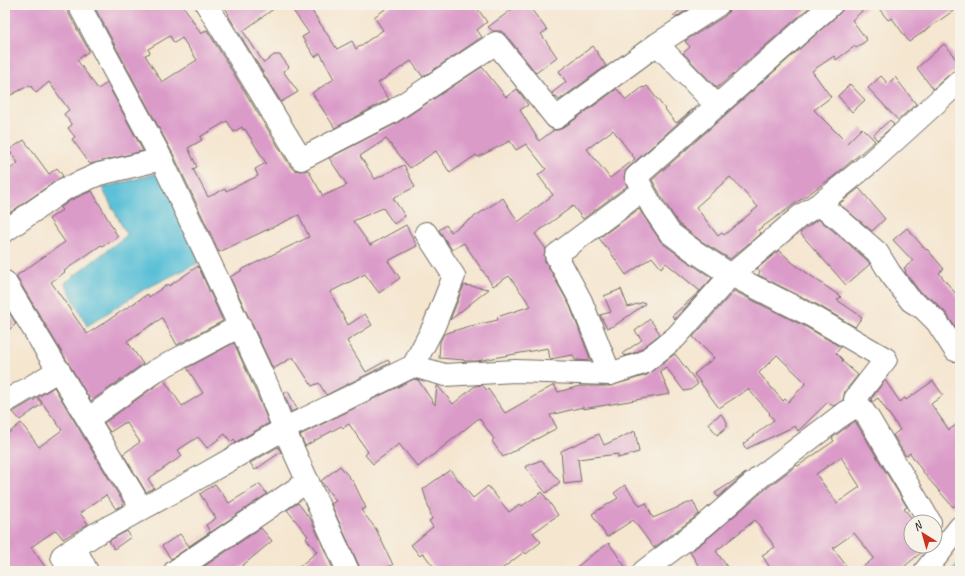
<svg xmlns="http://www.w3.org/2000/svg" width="965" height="576" viewBox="0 0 965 576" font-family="Caveat,sans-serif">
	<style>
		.water { fill: #59bfd7; stroke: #427581 }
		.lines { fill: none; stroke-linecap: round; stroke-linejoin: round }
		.stream { stroke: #59bfd7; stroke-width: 5 }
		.building { fill: #db9bc9; fill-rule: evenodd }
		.minor-casing { stroke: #726c65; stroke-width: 24 }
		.minor { stroke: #fff; stroke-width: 22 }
	</style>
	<rect width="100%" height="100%" fill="#f7f3e8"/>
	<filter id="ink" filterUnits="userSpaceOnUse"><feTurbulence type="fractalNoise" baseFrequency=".025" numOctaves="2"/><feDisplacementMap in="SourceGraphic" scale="8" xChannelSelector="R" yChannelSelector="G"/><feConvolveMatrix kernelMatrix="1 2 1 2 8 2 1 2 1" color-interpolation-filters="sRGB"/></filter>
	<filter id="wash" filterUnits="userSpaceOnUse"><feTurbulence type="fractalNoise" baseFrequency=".012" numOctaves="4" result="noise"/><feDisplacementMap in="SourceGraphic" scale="16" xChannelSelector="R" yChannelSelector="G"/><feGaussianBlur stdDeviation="0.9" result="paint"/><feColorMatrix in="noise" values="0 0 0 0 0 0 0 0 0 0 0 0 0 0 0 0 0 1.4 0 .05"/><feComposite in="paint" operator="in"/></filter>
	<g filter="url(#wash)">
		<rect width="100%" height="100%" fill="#f5e6d0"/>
		<!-- water -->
		<path class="water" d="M163 172 200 262 143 290 87 326 65 283 127 235 102 188Z"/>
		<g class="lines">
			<!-- stream -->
			<path class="stream" d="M954 571 960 564"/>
		</g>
		<g id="blocks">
			<!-- building -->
			<path class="building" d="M5 5H64L89 51 77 60 98 89 107 83 143 151 90 164 72 139 75 137 68 128 72 125 64 114 69 110 49 82 36 93 30 85 9 96 5 88Z
				M96 5H183L201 34 207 30 290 166 294 170 300 171 308 170 323 196 347 185 329 158 397 123 482 67 506 97 517 89 523 97 528 105 520 110 539 141 554 130H558L563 128 617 89 626 100 643 87 644 88 647 86 676 123 698 105 628 168 625 172 624 177 627 186 583 219 573 206 535 234 546 249 544 255 545 261 570 306 591 361 575 360 573 355 550 359 548 348 477 361H464V360L439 358 440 342 444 334 466 327 498 320 497 317 531 306 509 276 493 286 464 243 452 250 439 230 446 225 451 232 503 198 518 222 553 195 538 175 546 169 526 144 516 150 510 141 478 157 476 155 450 173 436 151 410 168 386 139 360 156 375 179 404 165 415 187 393 198 405 216 394 224 383 208 353 221 370 245 406 225 417 246 388 261 400 278 379 293 365 274 330 292 348 325 365 314 372 325 347 341 366 372 388 360 390 363 326 395 319 383 312 386 293 357 273 369 230 277 241 271V270L309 237 299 215 219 252 174 156 94 6ZM170 36 174 43 182 38 197 60 162 82 145 55 150 53 148 49ZM227 121 234 132 242 127 243 130 245 129 266 163 255 169 258 176 226 191 225 189 208 197 193 169 197 167 188 148 202 140 200 137ZM613 130 635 159 610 178 587 149Z
				M223 5H279L243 31 264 63 274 55H280L289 67 283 71 298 92 281 102 228 15 229 14Z
				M289 5H308L337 49 352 41 356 49 383 30 374 17 391 5H475L487 22 477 30 482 37 423 77 411 61 378 83 389 99 335 128 312 93 334 79 320 53 315 57 302 37 309 33Z
				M518 5H528L547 30 541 34 557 57 536 73 506 35 501 31H493L488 27Z
				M687 5H695L675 18 673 16Z
				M730 5H812L717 88 683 53 690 47 685 41 725 16 729 11Z
				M843 5H869L852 20 867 40 856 48 855 46 836 60 834 56 812 71 831 97 814 110 847 143 862 128 875 141 834 176 758 230 761 233 730 259 701 241 679 224 664 201 652 180 839 14 843 9ZM730 177 758 207 724 235 722 233 718 236 696 207Z
				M876 5H960V6L909 42 892 18 888 20Z
				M944 44 954 55 953 56 960 64V69L952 72 933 89 917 68Z
				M593 46 606 66 559 100 552 93 566 82 559 71Z
				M881 76 888 84 895 77 916 104 898 120 868 88Z
				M850 84 865 100 852 112 838 96Z
				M890 120 894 125 877 140 873 135Z
				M24 140 49 174 57 168 63 176 5 216V173L18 163 9 150Z
				M859 188 885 219 872 231 839 204Z
				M92 191 118 237 102 246 101 245 64 271 65 272 51 282 87 334 148 294 149 297 168 284 169 286 198 266 223 321 177 345 162 318 127 341 143 364 91 401 16 276 65 242 49 219 62 210 60 208 71 200Z
				M639 209 662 243 687 261 712 278 675 319 672 316 700 291 666 263 661 268 652 257 626 275 607 247 606 248 599 238Z
				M818 219 831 229 867 260 870 264 846 285 800 233Z
				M907 228 926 250 927 249 944 269 939 273 960 299V335L946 313 933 300 920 292 905 272 906 271 904 268 913 261 893 240Z
				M779 250 793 263 841 297 837 300 862 317 855 327 818 305 758 275 760 272 757 269Z
				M464 285 489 289 450 320Z
				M621 289 628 307 644 302 645 304 614 326 607 328 600 315 611 312 604 296Z
				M734 291 806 327 841 347 836 353 843 360 842 361 858 375 845 391 843 400 833 406 828 402 798 431 795 426 746 449 743 444 774 420 769 414 770 413 748 389 719 408 694 374 714 358 693 337ZM777 355 806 383 788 402 785 399 783 401 759 373Z
				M9 312 16 324 5 333V315Z
				M650 319 660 334 637 352 625 356 623 353 642 340 635 331Z
				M234 343 256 392 269 423 236 442 234 439 231 442 225 434 207 448 198 437 178 450 182 456 148 479 154 488 146 492 123 454 140 442 126 422 110 432 104 423 164 380 182 406 203 393 187 368Z
				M675 354 698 384 690 390 684 391 666 367 660 371 670 394 583 409V407L550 415 557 428 503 457 492 441 494 439 479 418 418 467 399 444 373 464 365 455 368 452 349 424 343 428 341 426 305 446 300 435 414 379 418 380 435 405 437 386H438L453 404 475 386 482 385 487 390 488 389 505 413 554 385 558 392 580 386H610L647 375Z
				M885 380 900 402 905 398 906 400 933 381 943 395 931 404 949 430 960 422V501L953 507 926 476 910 453 906 456 893 435 900 430 878 398 872 402 871 399Z
				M54 387 124 504 116 509 106 495 80 513 88 524 63 539 56 530 31 547 48 571H5V436L21 423 39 447 62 430 38 397Z
				M288 391 297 409 291 412 284 393Z
				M37 398 42 404 20 420 13 412Z
				M721 414 727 422V427L717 435 708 423Z
				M855 421 907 507 904 509 915 522H911V546H929L899 571H858L874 558 854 533 833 548 850 571H772L762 555 775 547 755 520 716 551 730 571H702L690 552 712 535 768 487 797 465 798 466 834 441 832 438ZM841 457 860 487 837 503 816 474Z
				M635 431 639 452 618 458V454L578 459 581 482 564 484 561 451 599 434 604 445Z
				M278 447 281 452 255 470 250 463Z
				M541 460 560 482 546 493 525 467Z
				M340 466 354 483 366 508 361 510 376 529 393 565 377 571H360L359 566 331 504 336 501 321 481Z
				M450 470 473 498 488 486 509 512 520 504 522 506 542 492 558 515 533 533 541 542 526 554 524 552 499 571H437L423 553 420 556 411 545 433 527 429 521 432 519 423 489Z
				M746 473 718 497 715 493Z
				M215 484 229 503 260 484 267 494 171 559 162 546 180 534 189 546 210 532 206 525 216 518 200 494Z
				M625 485 640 506 646 503 653 518 693 501 699 514 654 548 633 520 607 537 592 514 618 498 614 493Z
				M298 503 311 520 334 571H294L317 552 306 538 308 536 287 510Z
				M261 528 272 541 236 571H197Z
				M127 531 131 537 114 549 109 541Z
				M609 543 628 571H572L589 557Z"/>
		</g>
	</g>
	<g filter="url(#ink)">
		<use href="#blocks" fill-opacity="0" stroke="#726c65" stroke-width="1"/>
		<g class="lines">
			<defs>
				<path id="minor" d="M79 5 159 154 268 387 284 429 413 366 434 326 454 276 426 233
					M207 5 301 159 390 113 496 43 556 118 657 44 717 106
					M657 44 718 5
					M643 190 653 208 670 233 694 251 731 275 812 316 886 359 855 399 869 419 930 522
					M822 202 826 210 839 219 877 252 890 273 911 301 924 309 937 322 955 350 960 348
					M5 231 65 189 99 174 162 159
					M5 282 142 509
					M413 366 445 375 515 371 610 374 643 363 676 337 731 275 799 217 822 202 871 162 960 81
					M610 374 581 301 556 255 643 190 636 177 831 5
					M5 402 59 370
					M88 419 155 371 240 326
					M75 548 87 571
					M69 571 62 556 94 535 186 485 284 429 348 571
					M175 571 308 481
					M644 571 704 526 760 477 839 417 859 404
					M925 571 960 527"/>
			</defs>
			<!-- minor casing -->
			<use href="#minor" class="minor-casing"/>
			<!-- minor -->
			<use href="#minor" class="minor"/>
		</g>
	</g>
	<!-- margin -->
	<rect width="965" height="576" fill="none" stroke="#f7f3e8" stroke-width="20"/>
	<!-- north arrow -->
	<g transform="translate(923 534) rotate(323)"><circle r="19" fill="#f7f3e8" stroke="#a5a39c"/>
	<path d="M0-3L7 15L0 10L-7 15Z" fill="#c8321e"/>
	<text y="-6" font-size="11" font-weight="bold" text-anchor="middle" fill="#2b2b2b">N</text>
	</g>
</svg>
